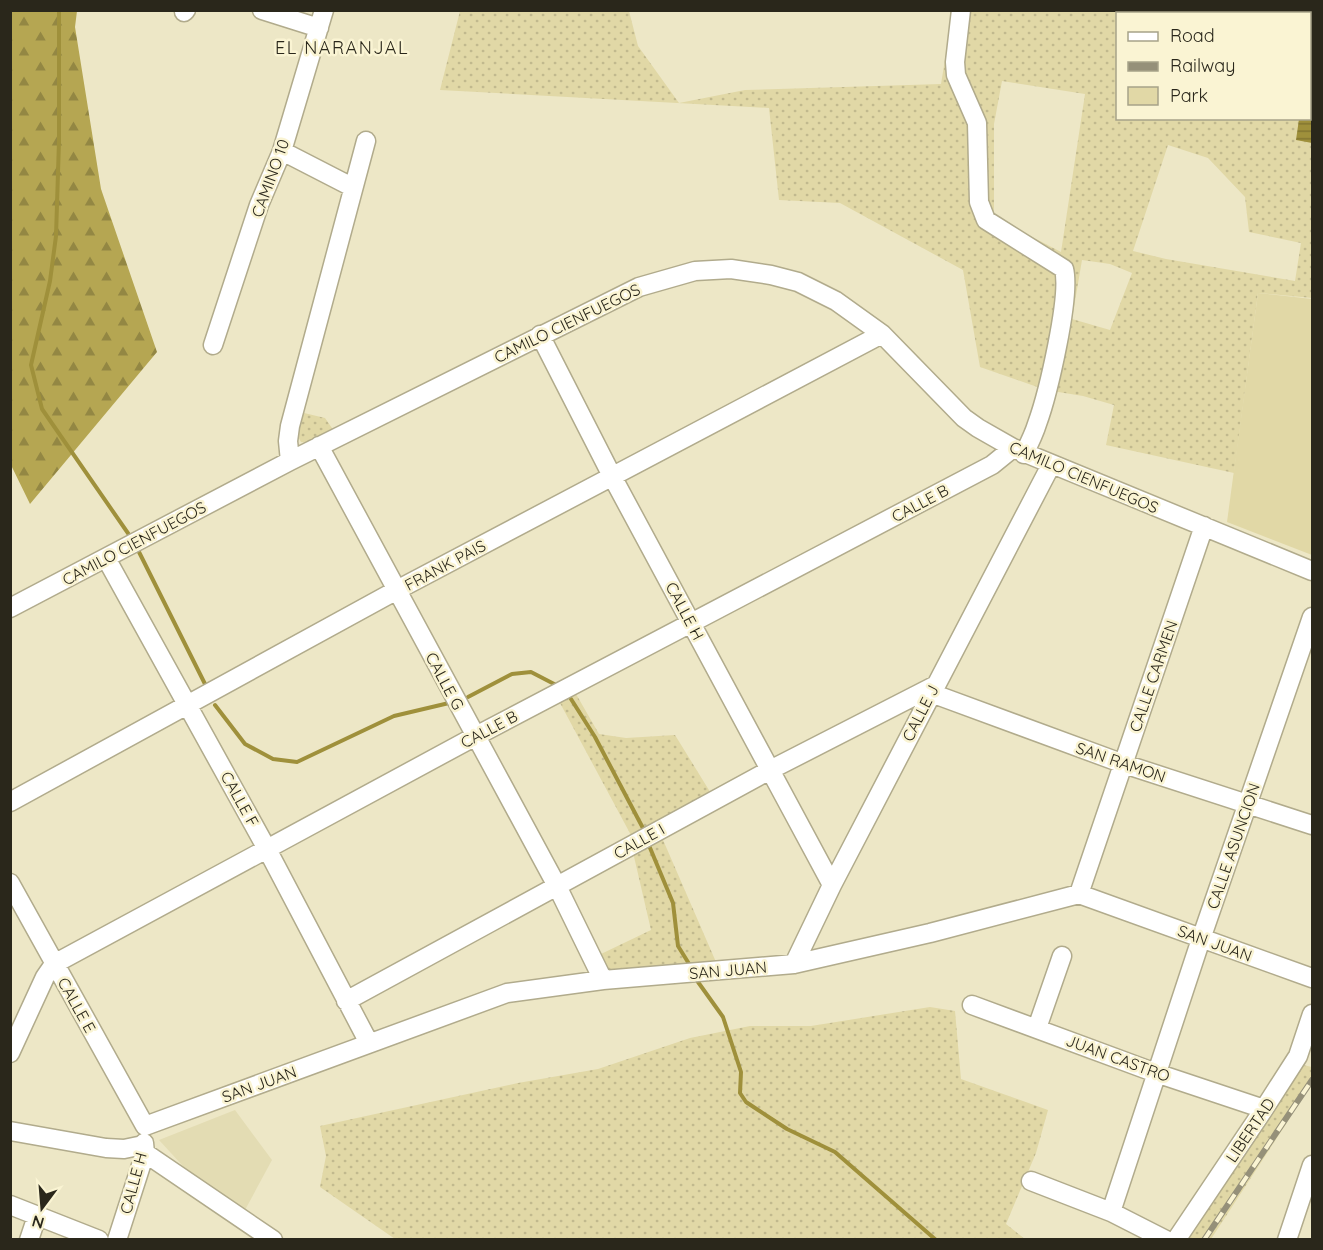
<svg xmlns="http://www.w3.org/2000/svg" width="1323" height="1250" viewBox="0 0 1323 1250" font-family="Quicksand,sans-serif">
	<style>
		.built { fill: #e3dcb3 }
		.grass { fill: url(#grass-dots); fill-rule: evenodd }
		.forest { fill: url(#forest-firs) }
		.park { fill: #e1d8a6 }
		.water { fill: url(#water-rules) }
		.lines { fill: none; stroke-linecap: round; stroke-linejoin: round }
		.stream { stroke: #9f903b; stroke-width: 4 }
		.minor-casing { stroke: #b1ab8c; stroke-width: 21 }
		.minor { stroke: #fff; stroke-width: 18 }
		.rail-casing { stroke: #959079; stroke-width: 6 }
		.rail { stroke: #faf4d3; stroke-width: 4; stroke-dasharray: 11; stroke-linecap: butt }
		.labels { text-anchor: middle; stroke-width: 5; stroke-linejoin: round; paint-order: stroke }
		.street-label { font-size: 16px; fill: #2a271b; stroke: #faf4d3 }
		.neighbourhood-label { font-size: 18px; letter-spacing: 1.5px; fill: #2a271b; stroke: #faf4d3 }
	</style>
	<defs>
		<pattern id="grass-dots" width="8" height="8" patternUnits="userSpaceOnUse" patternTransform="scale(1.5)"><rect width="8" height="8" fill="#e1d8a6"/><path d="M2 2h.1M6 6h.1" fill="none" stroke="#c1b98e" stroke-width="1.8" stroke-linecap="round"/></pattern>
		<pattern id="forest-firs" width="22" height="20" patternUnits="userSpaceOnUse" patternTransform="scale(1.5)"><rect width="22" height="20" fill="#b5a652"/><path d="M5 1l3.5 6h-7zM16 11l3.5 6h-7z" fill="#938743"/></pattern>
		<pattern id="water-rules" width="6" height="5" patternUnits="userSpaceOnUse" patternTransform="scale(1.5)"><rect width="6" height="5" fill="#9f903b"/><path d="M0 2.5h6" fill="none" stroke="#827631"/></pattern>
	</defs>
	<rect width="100%" height="100%" fill="#ede7c6"/>
	<!-- built -->
	<path class="built" d="M235 1110 272 1160 245 1210 193 1177 159 1140Z"/>
	<!-- grass -->
	<path class="grass" d="M460 11H629L638 46 679 103 745 90 941 84 953 11H1312V298L1258 293 1234 473 1106 445 1114 405 1083 396 1046 390 980 367 963 270 840 203 779 200 769 108 440 90ZM1118 14H1310V118H1118ZM1002 81 1085 94 1061 252 994 217V124ZM1168 145 1208 158 1245 197 1249 232 1301 243 1295 281 1166 259 1133 251ZM1082 260 1110 264 1132 273 1110 330 1072 319Z
		M300 412 325 418 334 431 307 443 301 442 297 435Z
		M576 694 599 734 626 738 675 735 712 795 632 837 560 703Z
		M660 833 716 962C679 964 644 970 607 974L601 954 651 930 632 848Z
		M930 1007 955 1011 961 1079 1048 1110 1036 1153 1006 1224 1025 1239H395L320 1187 326 1156 320 1126 518 1083 598 1069 690 1038 750 1026H811Z
		M1303 1065 1312 1067V1080L1286 1124 1211 1239 1181 1240 1297 1069Z"/>
	<!-- forest -->
	<path class="forest" d="M10 11H77L75 27 101 189 157 352 30 504 10 463Z"/>
	<!-- park -->
	<path class="park" d="M1258 293 1312 299V555L1227 522Z"/>
	<!-- water -->
	<path class="water" d="M1312 42V143L1296 140 1299 119 1310 118V59Z"/>
	<g class="lines">
		<!-- stream -->
		<path class="stream" d="M59 10V141L56 236 50 281 31 365 42 409 132 539
			M139 552 206 686
			M468 697 512 674 531 672 558 686
			M571 699 595 737 645 832
			M215 705 245 744 273 759 297 762 394 716 449 703
			M648 843 673 903 678 946 691 967
			M698 982 723 1017 741 1072 740 1093 746 1102 787 1129 835 1152 936 1240"/>
		<defs>
			<path id="minor" d="M262 10 319 28
				M961 10 955 62 956 75 977 123 979 202 986 220 1064 269C1071 296 1048 394 1037 424 1034 434 1029 444 1024 454
				M184 12 186 10
				M282 151 352 187
				M540 335 613 478 832 885
				M213 345 259 205 282 151 324 10
				M319 446 557 886 603 980
				M290 461 288 441 290 426 366 141
				M106 558 267 849 369 1043
				M10 608 290 461 639 287 695 271 731 269 771 275 798 282 836 301 882 334 964 418 978 428 1013 448 1312 571
				M931 693 1124 764 1312 825
				M10 802 397 590 882 334
				M10 883 145 1126
				M1079 894 1204 526
				M794 964 832 885 1051 465
				M346 1001 770 770 934 686
				M972 1005 1156 1073 1264 1109
				M1037 1028 1062 956
				M10 1053 45 977 54 964 474 737 992 465 1013 448
				M145 1126 507 993 603 980 794 964 930 933 1079 894 1312 978
				M10 1131 106 1148 124 1149 143 1145
				M145 1153 273 1240
				M1031 1181 1111 1212 1166 1240
				M10 1205 99 1240
				M1111 1212 1201 939 1312 617
				M29 1240 37 1216
				M117 1240 145 1153 144 1143
				M1176 1240 1264 1109 1298 1056 1312 1014
				M1287 1240 1312 1165"/>
		</defs>
		<!-- minor casing -->
		<use href="#minor" class="minor-casing"/>
		<!-- minor -->
		<use href="#minor" class="minor"/>
		<defs>
			<path id="rail" d="M1204 1240 1312 1080"/>
		</defs>
		<!-- rail casing -->
		<use href="#rail" class="rail-casing"/>
		<!-- rail -->
		<use href="#rail" class="rail"/>
	</g>
	<g class="labels">
		<!-- street labels -->
		<g class="street-label">
			<text transform="translate(270 178) rotate(-70)" y="6">CAMINO 10</text>
			<text transform="translate(567 323) rotate(-26)" y="6">CAMILO CIENFUEGOS</text>
			<text transform="translate(1084 477) rotate(23)" y="6">CAMILO CIENFUEGOS</text>
			<text transform="translate(920 503) rotate(-28)" y="6">CALLE B</text>
			<text transform="translate(134 543) rotate(-28)" y="6">CAMILO CIENFUEGOS</text>
			<text transform="translate(445 565) rotate(-28)" y="6">FRANK PAIS</text>
			<text transform="translate(685 611) rotate(62)" y="6">CALLE H</text>
			<text transform="translate(1153 676) rotate(-71)" y="6">CALLE CARMEN</text>
			<text transform="translate(445 681) rotate(62)" y="6">CALLE G</text>
			<text transform="translate(920 713) rotate(-63)" y="6">CALLE J</text>
			<text transform="translate(489 729) rotate(-28)" y="6">CALLE B</text>
			<text transform="translate(1121 762) rotate(19)" y="6">SAN RAMON</text>
			<text transform="translate(240 799) rotate(61)" y="6">CALLE F</text>
			<text transform="translate(639 841) rotate(-29)" y="6">CALLE I</text>
			<text transform="translate(1233 846) rotate(-71)" y="6">CALLE ASUNCION</text>
			<text transform="translate(1215 943) rotate(20)" y="6">SAN JUAN</text>
			<text transform="translate(728 970) rotate(-5)" y="6">SAN JUAN</text>
			<text transform="translate(77 1005) rotate(61)" y="6">CALLE E</text>
			<text transform="translate(1118 1058) rotate(20)" y="6">JUAN CASTRO</text>
			<text transform="translate(259 1084) rotate(-20)" y="6">SAN JUAN</text>
			<text transform="translate(1250 1130) rotate(-56)" y="6">LIBERTAD</text>
			<text transform="translate(133 1183) rotate(-75)" y="6">CALLE H</text>
		</g>
		<!-- neighbourhood labels -->
		<g class="neighbourhood-label">
			<text x="342" y="54">EL NARANJAL</text>
		</g>
	</g>
	<!-- border -->
	<rect width="1323" height="1250" fill="none" stroke="#2a271b" stroke-width="24"/>
	<!-- legend -->
	<rect x="1116" y="12" width="195" height="108" fill="#faf4d3" stroke="#a7a289" stroke-width="1.5"/>
	<rect x="1128" y="32" width="30" height="9" fill="#ffffff" stroke="#a7a289" stroke-width="1.5"/>
	<text x="1170" y="42" font-size="18" fill="#2a271b">Road</text>
	<rect x="1128" y="62" width="30" height="9" fill="#959079" stroke="#a7a289" stroke-width="1.5"/>
	<text x="1170" y="72" font-size="18" fill="#2a271b">Railway</text>
	<rect x="1128" y="87" width="30" height="18" fill="#e1d8a6" stroke="#a7a289" stroke-width="1.5"/>
	<text x="1170" y="102" font-size="18" fill="#2a271b">Park</text>
	<!-- north arrow -->
	<g transform="translate(42 1208) rotate(196)" stroke="#faf4d3" stroke-width="4.5" paint-order="stroke">
	<path d="M0-4.5L10 22L0 15L-10 22Z" fill="#2a271b"/>
	<text y="-9" font-size="16" font-weight="bold" text-anchor="middle" fill="#2a271b">N</text>
	</g>
</svg>
